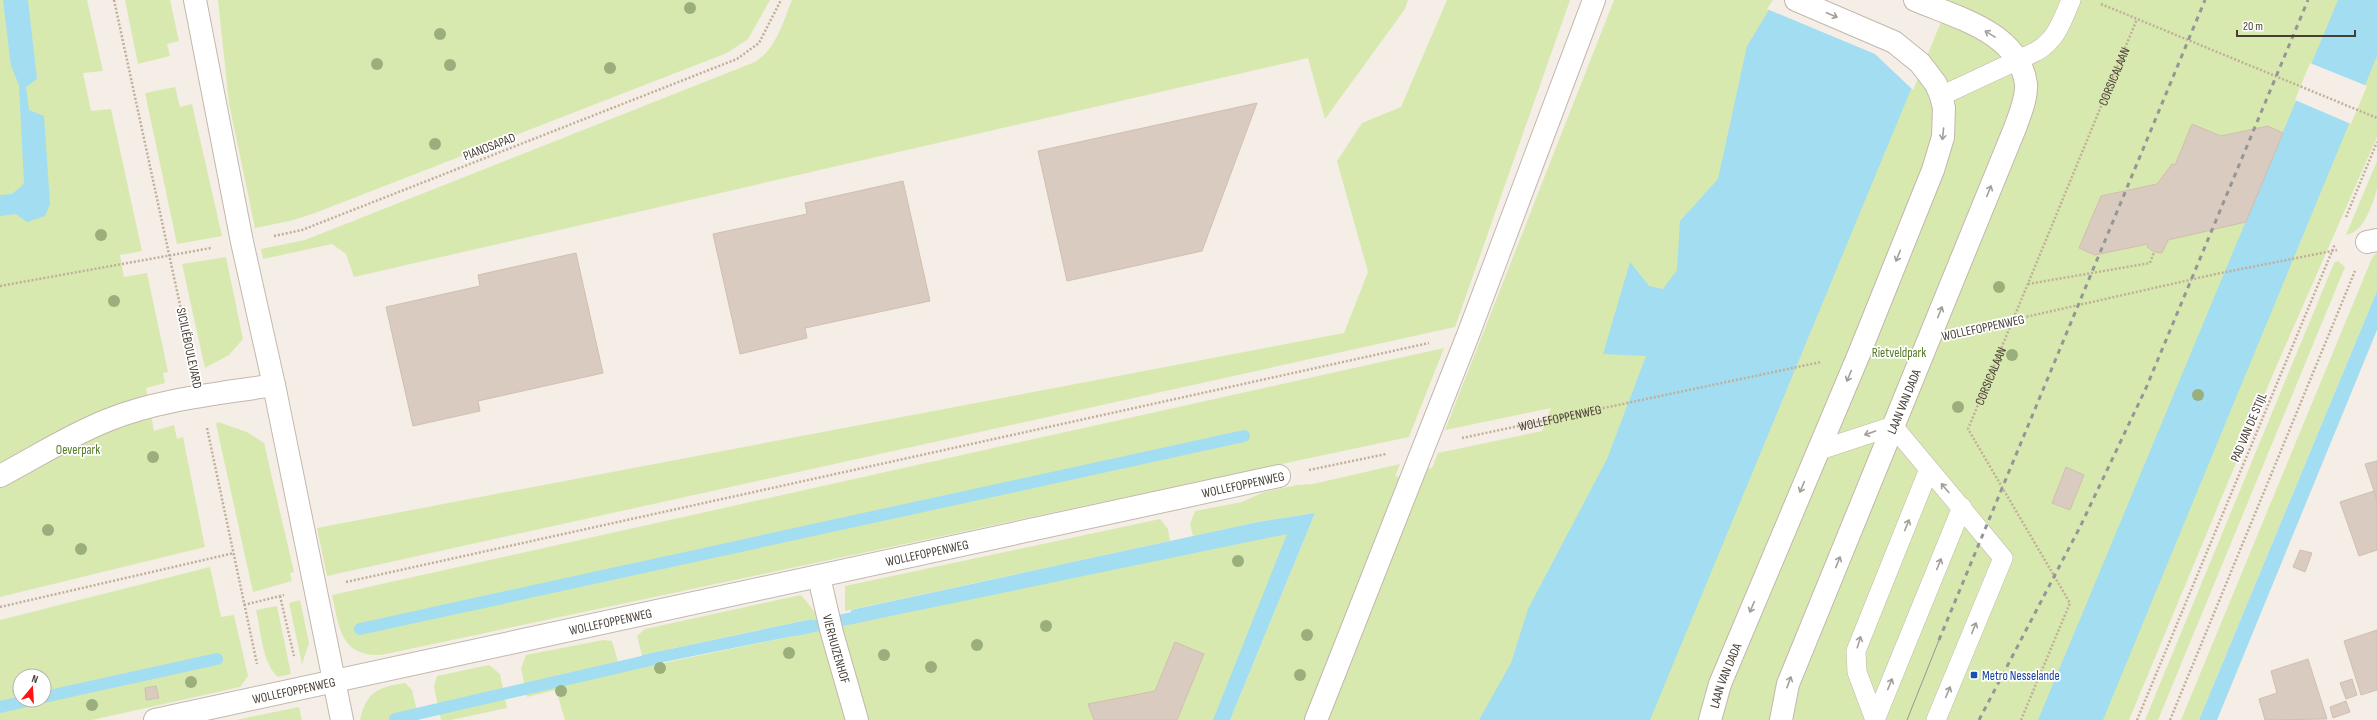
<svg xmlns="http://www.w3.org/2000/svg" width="2377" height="720" viewBox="0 0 2377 720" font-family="'Sofia Sans Condensed',sans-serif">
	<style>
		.green { fill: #d7e9af; fill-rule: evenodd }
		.water { fill: #a2ddf2 }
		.pier { fill: #f4eee7 }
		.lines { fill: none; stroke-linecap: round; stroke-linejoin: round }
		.stream { stroke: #a2ddf2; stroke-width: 12 }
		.building { fill: #d9cbbf; stroke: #d1bfaf }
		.service-casing { stroke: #c3b7ac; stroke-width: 20 }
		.pedestrian-casing { stroke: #c3b7ac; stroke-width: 24 }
		.minor-casing { stroke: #c3b7ac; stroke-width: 24 }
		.tertiary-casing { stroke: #c3b7ac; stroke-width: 24 }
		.path { stroke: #c2ae9a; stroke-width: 2.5; stroke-dasharray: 2 2; stroke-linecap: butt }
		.service { stroke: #fff; stroke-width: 19 }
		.pedestrian { stroke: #fff; stroke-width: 22 }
		.minor { stroke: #fff; stroke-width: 22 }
		.tertiary { stroke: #fff; stroke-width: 22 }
		.tram { stroke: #969696; stroke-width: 1 }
		.rail { stroke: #969696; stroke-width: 3; stroke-dasharray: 5 5; stroke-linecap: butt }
		.tree { fill: #9baf7d }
		.oneway { stroke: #a39e9a }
		.transit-dot { fill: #1a4fb4; stroke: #fff; stroke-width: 1.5 }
		.labels { text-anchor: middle; stroke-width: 3.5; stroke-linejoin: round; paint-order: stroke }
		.street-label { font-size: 13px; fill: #473e36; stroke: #fff }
		.park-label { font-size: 13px; fill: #537b27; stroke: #fff }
		.transit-label { font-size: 13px; fill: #164399; stroke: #fff; text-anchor: start }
	</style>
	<rect width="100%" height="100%" fill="#f4eee7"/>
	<!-- green -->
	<path class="green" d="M0 0H87L103 71 83 73 91 111 111 109 142 251 120 255 124 277 147 273 168 372 163 373 165 383 146 388 154 431 174 425 177 439 183 437 205 547 0 597Z
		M125 0H170L179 41 167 44 170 56 138 64Z
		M218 0H770L748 39 727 53 315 213 290 221 255 228 229 103Z
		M792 0H1408L1405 9 1325 119 1308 58 354 277 346 254 332 244 263 259 261 249 305 240 755 62C776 49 783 22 792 0Z
		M1447 0H1570L1455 327 327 576 317 528 1344 333 1368 272 1337 161 1362 123 1401 107Z
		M1614 0H2377V137L2276 367 2129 720H1230L1315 513 1258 522 1193 536 1190 524 1195 511 1242 502 1264 492 1297 485 1313 484 1400 464 1395 477 1432 468 1438 453 1542 431 1551 408 1445 430Z
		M175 87 180 107 192 104 222 236 177 244 145 93Z
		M2377 161C2377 170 2377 181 2377 189 2372 206 2364 232 2346 235Z
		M2377 252V291L2199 720H2181L2372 258Z
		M226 257 243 339 229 355 205 368 182 264Z
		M2338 261 2345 267 2158 720H2145L2334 263Z
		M1444 348 1409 437 381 655C340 657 339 626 332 595Z
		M218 422 247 432 264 443 294 572 290 573 292 581 253 592 216 424Z
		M1160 519 1168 529 1170 541 845 611V586Z
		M1301 527 1219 720H565L556 690 527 697 521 669 526 655 603 640 612 641 621 672 812 632 811 619 642 655 637 636 645 629 801 595 818 616 819 630 850 622Z
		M210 567 221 617 234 615 248 676 240 687 92 720H0V620ZM20 676H44V700H20Z
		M300 600 309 643 302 664 289 603Z
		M277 606 291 674 278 677C262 663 261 631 256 610Z
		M489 665 500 674 507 708 451 720H441L434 687 437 676Z
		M405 683 412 690 419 720H360C366 692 378 687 405 683Z
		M299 707 302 720H236Z"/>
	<!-- water -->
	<path class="water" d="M3 0H28L37 79 26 87 29 110 44 116 50 204 45 216 27 222 16 214 0 216V195L12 194 24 184 19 85 11 66Z
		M1775 0H1948L1650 720H1479L1511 663 1528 609 1607 459 1646 356 1603 354 1630 262 1649 286 1663 289 1677 270 1680 221 1718 179 1747 46Z
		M2338 0H2377V56L2103 720H2038Z
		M2377 291V330L2217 720H2199Z
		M1315 513 1230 720H1213L1287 534 852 624 851 610 1258 522Z
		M812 619 813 632 644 666 642 655Z"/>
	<!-- pier -->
	<path class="pier" d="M1773 0H1950L1913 90 1875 54 1767 9Z
		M2310 63 2367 86 2351 124 2295 100Z"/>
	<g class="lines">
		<!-- stream -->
		<path class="stream" d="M360 629 1244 436
			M796 630 866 615
			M44 697 217 659
			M0 707 31 700
			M395 719 659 658"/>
	</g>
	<!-- building -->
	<path class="building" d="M1257 103 1202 251 1067 281 1038 151Z
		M2192 124 2221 136 2268 126 2283 133 2246 222 2168 240 2162 253 2154 252 2147 247 2148 244 2095 255 2079 248 2101 196 2157 184 2172 164 2175 165Z
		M903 181 930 301 805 328 807 338 740 354 713 234 807 214 805 203Z
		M576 253 603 373 478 401 480 411 413 426 386 307 480 286 478 275Z
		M2377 461V500L2365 464Z
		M2066 467 2084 475 2070 510 2052 503Z
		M2374 491 2377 500V550L2359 556 2340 502Z
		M2300 550 2312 553 2305 572 2293 567Z
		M2377 630V690L2361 695 2344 641Z
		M1175 642 1204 654 1177 720H1094L1088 704 1155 691Z
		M2308 659 2327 719 2265 720 2259 699 2277 693 2271 671Z
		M2352 679 2357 695 2346 699 2340 683Z
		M156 686 159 698 146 700 145 688Z
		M2346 701 2350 712 2333 718 2330 707Z"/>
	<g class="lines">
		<defs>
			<path id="service" d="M1941 96 2037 51C2057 39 2062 21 2071 0
				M1817 451 1893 426 2003 558 1936 720
				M1875 720 1857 672 1856 651 1929 469
				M1875 720 1962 507"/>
			<path id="pedestrian" d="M1316 720 1468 335 1594 0"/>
			<g id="minor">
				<path d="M195 0 242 242 274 385 342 720"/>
				<path d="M2367 242 2377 240"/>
				<path d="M0 476C36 457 70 435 108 420 160 399 218 394 274 385"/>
				<path id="s3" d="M819 577 832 633 857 720"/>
				<path id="s4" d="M155 720 1279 476"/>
			</g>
			<g id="tertiary">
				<path id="s5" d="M1710 720 1720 684 1859 354 1933 170 1943 137 1944 108 1941 96 1936 84 1920 63 1894 42 1796 0"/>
				<path id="s6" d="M1781 720 1788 684 2015 128C2020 114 2027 98 2026 84 2019 32 1955 17 1915 0"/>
			</g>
		</defs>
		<!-- service casing -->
		<use href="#service" class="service-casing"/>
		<!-- pedestrian casing -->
		<use href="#pedestrian" class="pedestrian-casing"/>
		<!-- minor casing -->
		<use href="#minor" class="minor-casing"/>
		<!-- tertiary casing -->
		<use href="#tertiary" class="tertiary-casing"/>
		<!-- path -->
		<g class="path">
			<path d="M114 0 193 365"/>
			<path d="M2101 4 2377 118"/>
			<path d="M2346 217 2377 142"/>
			<path d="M274 236 302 230 737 59 759 43 781 0"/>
			<path d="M2028 284 2150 263 2154 252"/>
			<path d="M0 286 211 248"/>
			<path d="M1968 330 2216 274 2337 250"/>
			<path d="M207 428 257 664"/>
			<path id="s1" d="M1462 438 1821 362"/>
			<path d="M1309 470 1386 454"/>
			<path d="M346 582 1429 343"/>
			<path d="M280 596 294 656"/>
			<path d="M244 605 284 595"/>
			<path d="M0 607 234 553"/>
			<path id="s2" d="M2021 720 2070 603 1968 429 2137 19"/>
			<path d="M2137 720 2335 244"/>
			<path d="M2170 720 2355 271"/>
		</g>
		<!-- service -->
		<use href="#service" class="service"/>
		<!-- pedestrian -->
		<use href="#pedestrian" class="pedestrian"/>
		<!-- minor -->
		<use href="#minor" class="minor"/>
		<!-- tertiary -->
		<use href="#tertiary" class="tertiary"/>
		<!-- tram -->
		<path class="tram" d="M1907 720 1939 640"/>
		<!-- rail -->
		<path class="rail" d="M1939 640 2205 0
			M1979 720 2080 527 2146 388 2308 0"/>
	</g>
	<!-- trees -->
	<g class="tree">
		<circle cx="690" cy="8" r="6"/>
		<circle cx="440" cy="34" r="6"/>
		<circle cx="377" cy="64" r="6"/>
		<circle cx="450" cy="65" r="6"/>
		<circle cx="610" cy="68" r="6"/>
		<circle cx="435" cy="144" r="6"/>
		<circle cx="101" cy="235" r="6"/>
		<circle cx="1999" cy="287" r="6"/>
		<circle cx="114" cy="301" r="6"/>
		<circle cx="2012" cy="355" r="6"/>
		<circle cx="2198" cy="395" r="6"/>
		<circle cx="1958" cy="407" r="6"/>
		<circle cx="153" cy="457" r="6"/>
		<circle cx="48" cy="530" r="6"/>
		<circle cx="81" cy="549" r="6"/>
		<circle cx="1238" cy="561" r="6"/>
		<circle cx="1046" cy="626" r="6"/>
		<circle cx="1307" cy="635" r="6"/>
		<circle cx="977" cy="645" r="6"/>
		<circle cx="789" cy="653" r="6"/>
		<circle cx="884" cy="655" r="6"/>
		<circle cx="931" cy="667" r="6"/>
		<circle cx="660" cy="668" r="6"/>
		<circle cx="1300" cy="675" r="6"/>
		<circle cx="191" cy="682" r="6"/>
		<circle cx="561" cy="691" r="6"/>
		<circle cx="92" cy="705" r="6"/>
	</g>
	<!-- one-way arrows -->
	<defs><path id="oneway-shaft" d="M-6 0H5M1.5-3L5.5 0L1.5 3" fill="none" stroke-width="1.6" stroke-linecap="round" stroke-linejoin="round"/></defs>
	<g class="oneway">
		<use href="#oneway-shaft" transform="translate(1832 15) rotate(23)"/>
		<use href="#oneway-shaft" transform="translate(1990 34) rotate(-149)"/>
		<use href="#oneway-shaft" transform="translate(1943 134) rotate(96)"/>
		<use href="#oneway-shaft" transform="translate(1989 191) rotate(-68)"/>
		<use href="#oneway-shaft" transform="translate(1898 256) rotate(112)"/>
		<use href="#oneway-shaft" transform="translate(1940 312) rotate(-68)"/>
		<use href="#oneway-shaft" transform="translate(1849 376) rotate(113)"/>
		<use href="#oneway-shaft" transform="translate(1870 433) rotate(161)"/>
		<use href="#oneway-shaft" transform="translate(1802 487) rotate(113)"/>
		<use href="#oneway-shaft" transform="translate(1945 488) rotate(-130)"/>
		<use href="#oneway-shaft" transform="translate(1907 525) rotate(-68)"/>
		<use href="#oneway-shaft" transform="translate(1838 562) rotate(-68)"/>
		<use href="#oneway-shaft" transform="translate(1939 564) rotate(-68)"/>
		<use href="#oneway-shaft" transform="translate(1752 607) rotate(113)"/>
		<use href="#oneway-shaft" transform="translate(1974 628) rotate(-68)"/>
		<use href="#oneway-shaft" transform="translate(1859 642) rotate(-73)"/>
		<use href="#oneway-shaft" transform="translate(1789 682) rotate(-70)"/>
		<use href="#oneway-shaft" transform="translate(1890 684) rotate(-68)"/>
		<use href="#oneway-shaft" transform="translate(1948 692) rotate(-67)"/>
	</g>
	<!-- markers -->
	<rect class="transit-dot" x="1970" y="671" width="8" height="8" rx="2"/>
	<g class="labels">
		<!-- street labels -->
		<g class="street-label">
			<text dy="5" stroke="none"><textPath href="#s2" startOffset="710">CORSICALAAN</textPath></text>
			<text transform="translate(489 146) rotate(-21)" y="5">PIANOSAPAD</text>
			<text transform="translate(1983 327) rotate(-12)" y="5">WOLLEFOPPENWEG</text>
			<text transform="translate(190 348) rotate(78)" y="5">SICILIËBOULEVARD</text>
			<text dy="5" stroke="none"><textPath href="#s2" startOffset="386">CORSICALAAN</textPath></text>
			<text dy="5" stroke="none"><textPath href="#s6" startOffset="342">LAAN VAN DADA</textPath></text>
			<text dy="5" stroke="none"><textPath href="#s1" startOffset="100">WOLLEFOPPENWEG</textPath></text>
			<text transform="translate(2248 427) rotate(-67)" y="5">PAD VAN DE STIJL</text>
			<text transform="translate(1243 484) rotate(-12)" y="5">WOLLEFOPPENWEG</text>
			<text dy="5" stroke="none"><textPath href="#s4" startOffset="790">WOLLEFOPPENWEG</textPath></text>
			<text dy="5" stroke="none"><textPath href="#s4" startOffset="466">WOLLEFOPPENWEG</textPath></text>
			<text dy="5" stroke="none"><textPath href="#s3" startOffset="74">VIERHUIZENHOF</textPath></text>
			<text dy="5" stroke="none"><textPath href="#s5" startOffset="47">LAAN VAN DADA</textPath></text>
			<text dy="5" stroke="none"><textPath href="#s4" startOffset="142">WOLLEFOPPENWEG</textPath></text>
		</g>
		<!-- park labels -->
		<g class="park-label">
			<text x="1899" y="357">Rietveldpark</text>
			<text x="78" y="454">Oeverpark</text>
		</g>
		<!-- transit labels -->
		<g class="transit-label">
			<text x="1982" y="680">Metro Nesselande</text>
		</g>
	</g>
	<!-- north arrow -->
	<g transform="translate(32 688) rotate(18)"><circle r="19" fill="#ffffff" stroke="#b5b2af"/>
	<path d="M0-3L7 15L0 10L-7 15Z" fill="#ff1413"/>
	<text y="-6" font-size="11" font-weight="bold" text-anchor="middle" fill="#473e36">N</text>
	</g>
	<!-- scale -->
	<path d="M2237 30v6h118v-6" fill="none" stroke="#473e36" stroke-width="2"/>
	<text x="2243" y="30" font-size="12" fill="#473e36" stroke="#ffffff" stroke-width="3" paint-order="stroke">20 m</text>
</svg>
